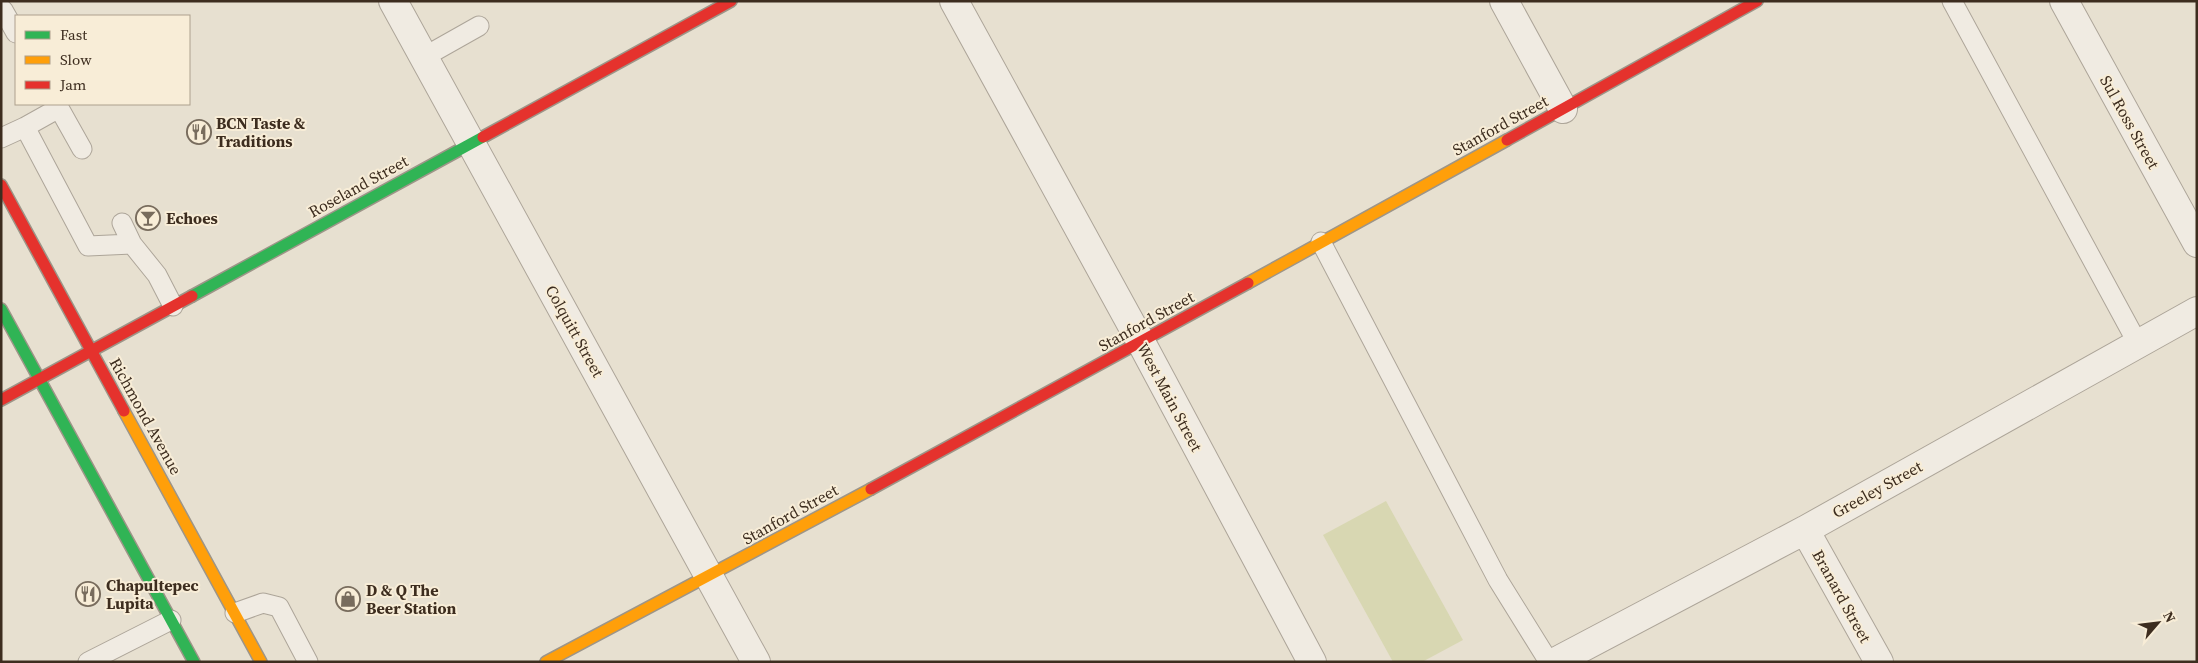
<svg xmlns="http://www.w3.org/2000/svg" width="2198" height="663" viewBox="0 0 2198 663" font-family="'Source Serif 4',serif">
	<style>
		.green { fill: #d8d7b2 }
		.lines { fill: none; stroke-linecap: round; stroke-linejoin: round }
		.lane-casing { stroke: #ada599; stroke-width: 21 }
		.street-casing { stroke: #ada599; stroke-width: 30 }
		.fast-casing { stroke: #9d9588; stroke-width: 14 }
		.slow-casing { stroke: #9d9588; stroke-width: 14 }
		.jam-casing { stroke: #9d9588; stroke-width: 14 }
		.lane { stroke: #f0ebe2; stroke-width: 19 }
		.street { stroke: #f0ebe2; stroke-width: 28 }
		.fast { stroke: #30b455; stroke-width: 11 }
		.slow { stroke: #ff9f0a; stroke-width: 11 }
		.jam { stroke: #e5322d; stroke-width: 11 }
		.labels { text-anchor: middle; stroke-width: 4; stroke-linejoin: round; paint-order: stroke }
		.street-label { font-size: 16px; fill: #3d2d1f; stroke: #f8edd7 }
		.poi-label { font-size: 16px; font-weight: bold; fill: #3d2d1f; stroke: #f8edd7; text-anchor: start }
	</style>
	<rect width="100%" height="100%" fill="#e7e0d0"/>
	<!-- green -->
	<path class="green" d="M1386 501 1463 640 1422 662H1393L1323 535Z"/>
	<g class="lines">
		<defs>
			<path id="lane" d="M1952 1 2138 344
				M3 10 16 33
				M424 57 479 26
				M25 127 59 108 82 149
				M1 138 25 127 88 246 132 244 157 275 173 306
				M122 223 132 244
				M1321 242 1498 580 1549 662
				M235 613 263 603 279 607 308 662
				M88 662 171 620"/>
			<path id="street" d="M393 1 756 662
				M954 1 1141 342 1312 662
				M1504 1 1563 109
				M2064 1 2197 243
				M1805 530 1879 662
				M1555 662 1805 530 2197 311"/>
			<path id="fast" d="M192 296 483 137
				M1 309 194 662"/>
			<path id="slow" d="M1248 283 1507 140
				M124 411 261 662
				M546 662 871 489"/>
			<path id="jam" d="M483 137 731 1
				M1507 140 1757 1
				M1 185 124 411
				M1 400 192 296
				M871 489 1248 283"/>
		</defs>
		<!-- lane casing -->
		<use href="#lane" class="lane-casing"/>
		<!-- street casing -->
		<use href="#street" class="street-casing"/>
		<!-- fast casing -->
		<use href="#fast" class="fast-casing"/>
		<!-- slow casing -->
		<use href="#slow" class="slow-casing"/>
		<!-- jam casing -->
		<use href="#jam" class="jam-casing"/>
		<!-- lane -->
		<use href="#lane" class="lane"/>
		<!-- street -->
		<use href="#street" class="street"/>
		<!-- fast -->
		<use href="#fast" class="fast"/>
		<!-- slow -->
		<use href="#slow" class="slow"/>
		<!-- jam -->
		<use href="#jam" class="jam"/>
	</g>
	<!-- icons -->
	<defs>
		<symbol id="restaurant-ring" viewBox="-11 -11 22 22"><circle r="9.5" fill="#f8edd7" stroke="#786c5d" stroke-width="1.5"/><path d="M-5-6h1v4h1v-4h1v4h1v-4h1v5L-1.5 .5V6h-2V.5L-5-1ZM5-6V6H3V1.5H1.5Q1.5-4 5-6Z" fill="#786c5d"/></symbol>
		<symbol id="bar-ring" viewBox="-11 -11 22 22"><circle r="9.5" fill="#f8edd7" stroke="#786c5d" stroke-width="1.5"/><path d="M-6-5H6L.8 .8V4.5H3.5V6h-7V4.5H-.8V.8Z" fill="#786c5d"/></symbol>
		<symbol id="shop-ring" viewBox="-11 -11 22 22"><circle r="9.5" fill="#f8edd7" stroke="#786c5d" stroke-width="1.5"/><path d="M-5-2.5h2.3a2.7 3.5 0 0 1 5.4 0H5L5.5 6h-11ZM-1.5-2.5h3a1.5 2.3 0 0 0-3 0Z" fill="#786c5d"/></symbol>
	</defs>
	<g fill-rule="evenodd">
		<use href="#restaurant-ring" x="185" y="118" width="28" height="28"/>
		<use href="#bar-ring" x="134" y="204" width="28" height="28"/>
		<use href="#restaurant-ring" x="74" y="580" width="28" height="28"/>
		<use href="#shop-ring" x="334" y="585" width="28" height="28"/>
	</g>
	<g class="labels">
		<!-- street labels -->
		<g class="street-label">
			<text transform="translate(2130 122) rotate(61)" y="6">Sul Ross Street</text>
			<text transform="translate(1500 125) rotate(-29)" y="6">Stanford Street</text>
			<text transform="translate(358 186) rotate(-29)" y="6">Roseland Street</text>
			<text transform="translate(1146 321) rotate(-29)" y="6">Stanford Street</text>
			<text transform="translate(575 331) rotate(61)" y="6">Colquitt Street</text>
			<text transform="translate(1170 397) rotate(62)" y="6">West Main Street</text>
			<text transform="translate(146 416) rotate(61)" y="6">Richmond Avenue</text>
			<text transform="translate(1877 489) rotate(-29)" y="6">Greeley Street</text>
			<text transform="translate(790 514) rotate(-29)" y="6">Stanford Street</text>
			<text transform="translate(1842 596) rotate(61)" y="6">Branard Street</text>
		</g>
		<!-- poi labels -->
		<g class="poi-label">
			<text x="216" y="129">BCN Taste &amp;<tspan x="216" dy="18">Traditions</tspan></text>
			<text x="166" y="224">Echoes</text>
			<text x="106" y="591">Chapultepec<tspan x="106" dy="18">Lupita</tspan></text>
			<text x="366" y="596">D &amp; Q The<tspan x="366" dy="18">Beer Station</tspan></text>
		</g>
	</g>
	<!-- border -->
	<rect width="2198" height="663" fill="none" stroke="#3d2d1f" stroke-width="5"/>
	<!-- legend -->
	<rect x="15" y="15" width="175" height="90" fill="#f8edd7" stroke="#ada08d"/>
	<rect x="25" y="31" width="25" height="8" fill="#30b455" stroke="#ada08d"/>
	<text x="60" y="40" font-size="15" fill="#3d2d1f">Fast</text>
	<rect x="25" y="56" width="25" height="8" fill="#ff9f0a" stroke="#ada08d"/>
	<text x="60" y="65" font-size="15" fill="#3d2d1f">Slow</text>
	<rect x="25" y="81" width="25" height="8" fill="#e5322d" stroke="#ada08d"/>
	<text x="60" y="90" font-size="15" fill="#3d2d1f">Jam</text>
	<!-- north arrow -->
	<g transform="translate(2158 623) rotate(62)" stroke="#f8edd7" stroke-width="4" paint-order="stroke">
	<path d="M0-4L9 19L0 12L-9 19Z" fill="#3d2d1f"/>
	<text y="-8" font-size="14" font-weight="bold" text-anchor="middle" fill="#3d2d1f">N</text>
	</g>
</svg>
